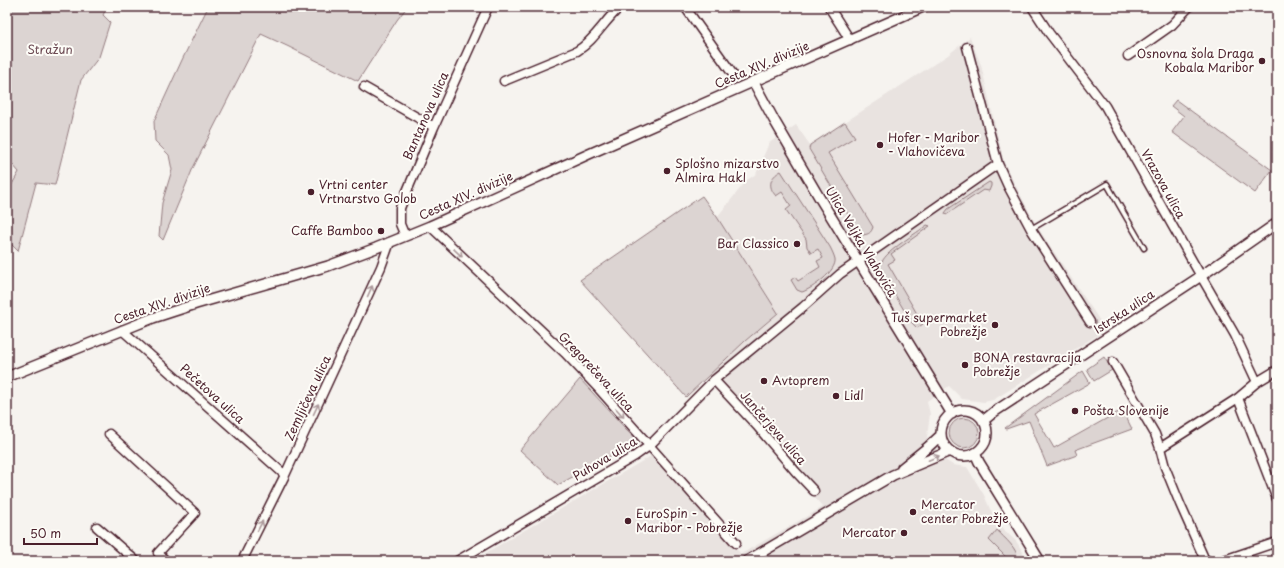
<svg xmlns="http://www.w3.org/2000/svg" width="1284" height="568" viewBox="0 0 1284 568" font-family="'Playpen Sans',sans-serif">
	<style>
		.built { fill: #e9e3e0 }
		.green { fill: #dcd4d2; stroke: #937a7e }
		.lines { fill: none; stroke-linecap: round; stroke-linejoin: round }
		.service-casing { stroke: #4a1f2b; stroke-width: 7 }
		.minor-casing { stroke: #4a1f2b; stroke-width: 11 }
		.tertiary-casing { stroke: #4a1f2b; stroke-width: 12 }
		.service { stroke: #fdfcf7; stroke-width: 4 }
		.minor { stroke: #fdfcf7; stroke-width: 8 }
		.tertiary { stroke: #fdfcf7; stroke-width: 9 }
		.oneway { stroke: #ac999b }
		.poi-dot { fill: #4a1f2b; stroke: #fdfcf7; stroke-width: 1.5 }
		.labels { text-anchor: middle; stroke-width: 4; stroke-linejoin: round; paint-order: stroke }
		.park-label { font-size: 12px; fill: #6e4c55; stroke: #fdfcf7 }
		.poi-label { font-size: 12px; fill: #4a1f2b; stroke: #fdfcf7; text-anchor: start }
		.street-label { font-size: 12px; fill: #4a1f2b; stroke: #fdfcf7 }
	</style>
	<rect width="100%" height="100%" fill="#f6f3ef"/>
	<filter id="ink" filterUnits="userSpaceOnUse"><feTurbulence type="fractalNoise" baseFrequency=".025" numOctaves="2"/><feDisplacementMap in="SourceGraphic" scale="8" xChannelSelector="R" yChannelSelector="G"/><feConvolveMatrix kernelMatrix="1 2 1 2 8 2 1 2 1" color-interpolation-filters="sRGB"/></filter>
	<g filter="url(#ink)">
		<!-- built -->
		<path class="built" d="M970 37 981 65 1004 163 1036 225 1106 330 993 400 984 402 962 399 949 386 927 401 930 414 927 437 943 459 953 465 967 467 984 495 990 509 1006 532 1016 541 1023 552 1024 561H472L651 456 741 554 823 507 706 378 745 341 778 313 717 217 747 180 756 174 769 143 796 125 810 145 948 55Z"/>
		<!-- green -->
		<path class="green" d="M7 7H107L103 15 110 22 99 57 81 80 55 185 36 183 18 251 7 240V193L19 172 7 158Z
			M208 7H407L397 20 358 81 287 46 261 34 193 168 163 240 159 236 162 203 172 170 169 155 155 141 154 121 182 60Z
			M1176 100 1272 170 1255 193 1172 132 1184 116 1171 106Z
			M845 122 855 137 828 153 873 227C871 233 869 234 863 235L856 228 809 149 810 145Z
			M781 171 830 247C832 251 834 255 835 259 837 271 812 289 802 292L797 290 791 280 795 277 798 281 820 267 817 261 823 258 818 249 811 253 807 247 806 239 786 210 791 206 782 192 776 196C767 186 770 177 781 171Z
			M989 182 991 183V186L989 191 983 190 946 215 945 213 948 209Z
			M702 196 717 217 778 313 745 341 686 397 580 280Z
			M927 225 930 226 891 254 895 260 888 264 923 324 917 328 911 322 881 271C880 268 880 264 882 262 886 251 917 233 927 225Z
			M1104 357 1112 370 1094 381 1087 369Z
			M1083 371 1090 383 1034 414 1054 448 1129 406 1131 411 1125 415 1132 429 1075 450 1077 455 1047 466 1029 421 1006 429 1005 428Z
			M580 379 637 441 558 485 520 450Z
			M949 433a15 15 0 1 1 30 0a15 15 0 1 1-30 0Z
			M997 530C1005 539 1018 548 1018 561H1010L989 540Z"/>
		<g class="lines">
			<defs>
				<path id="service" d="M1031 229 1107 184 1144 248"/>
				<path id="minor" d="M685 7 734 76
					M829 7 850 40
					M1032 7 1049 33 1105 106 1194 264 1235 335 1257 382
					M967 47 998 164 1008 186 1031 229 1090 322
					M1128 56 1172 25 1189 7
					M504 81 577 51C595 40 604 21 620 7
					M364 87 434 127
					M430 226 565 353 599 389 736 543
					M405 236 400 224V208L434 127 488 7
					M122 330 285 475
					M1113 362 1155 434 1160 448 1165 467 1180 504 1204 558 1208 561
					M714 380 757 426 796 472 814 491
					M1238 398 1277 499
					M109 434 195 513 158 553 166 561
					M1160 448 1238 398 1257 382 1277 370
					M97 527 136 561
					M242 561 285 475 381 267 390 242
					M457 561 635 456 649 446 714 380 803 307 840 274 998 164
					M1221 561 1277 542"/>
				<path id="tertiary" d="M753 81 774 120 819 197 952 414
					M7 377 153 318 196 304 328 266 376 248 430 226 589 154 923 7
					M941 433a23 23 0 1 1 46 0a23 23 0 1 1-46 0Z
					M983 421 994 412 1201 276 1277 223
					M975 453 979 462 1040 561
					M902 468 928 447 941 435
					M747 561 893 475 950 451"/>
			</defs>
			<!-- service casing -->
			<use href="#service" class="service-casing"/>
			<!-- minor casing -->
			<use href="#minor" class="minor-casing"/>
			<!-- tertiary casing -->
			<use href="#tertiary" class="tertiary-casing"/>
			<!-- service -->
			<use href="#service" class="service"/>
			<!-- minor -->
			<use href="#minor" class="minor"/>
			<!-- tertiary -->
			<use href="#tertiary" class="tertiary"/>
		</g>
		<!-- one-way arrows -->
		<defs><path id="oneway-shaft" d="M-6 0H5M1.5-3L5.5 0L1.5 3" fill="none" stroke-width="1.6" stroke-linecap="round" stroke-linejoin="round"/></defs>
		<g class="oneway">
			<use href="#oneway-shaft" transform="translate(458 253) rotate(43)"/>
			<use href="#oneway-shaft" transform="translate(370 291) rotate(-66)"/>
			<use href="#oneway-shaft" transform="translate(316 409) rotate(-65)"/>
			<use href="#oneway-shaft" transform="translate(620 413) rotate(48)"/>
			<use href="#oneway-shaft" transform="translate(934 458) rotate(-22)"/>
			<use href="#oneway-shaft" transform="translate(260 526) rotate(-63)"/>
		</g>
	</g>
	<!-- markers -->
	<g class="poi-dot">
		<circle cx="1262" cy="61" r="4"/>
		<circle cx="880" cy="145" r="4"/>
		<circle cx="667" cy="171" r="4"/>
		<circle cx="311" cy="192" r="4"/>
		<circle cx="381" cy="231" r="4"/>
		<circle cx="797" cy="244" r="4"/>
		<circle cx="995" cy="325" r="4"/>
		<circle cx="965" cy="365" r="4"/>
		<circle cx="764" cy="381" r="4"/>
		<circle cx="836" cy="396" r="4"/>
		<circle cx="1075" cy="411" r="4"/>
		<circle cx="913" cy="512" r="4"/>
		<circle cx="628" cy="521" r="4"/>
		<circle cx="904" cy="533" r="4"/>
	</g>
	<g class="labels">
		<!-- park labels -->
		<g class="park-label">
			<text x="50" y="54">Stražun</text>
		</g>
		<!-- poi labels -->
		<g class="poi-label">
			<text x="1254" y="58" text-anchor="end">Osnovna šola Draga<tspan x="1254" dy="14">Kobala Maribor</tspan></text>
			<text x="888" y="142">Hofer - Maribor<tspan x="888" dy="14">- Vlahovičeva</tspan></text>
			<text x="675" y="168">Splošno mizarstvo<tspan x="675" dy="14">Almira Hakl</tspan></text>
			<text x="319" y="189">Vrtni center<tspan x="319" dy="14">Vrtnarstvo Golob</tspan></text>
			<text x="373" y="235" text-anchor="end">Caffe Bamboo</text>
			<text x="789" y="248" text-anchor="end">Bar Classico</text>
			<text x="987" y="322" text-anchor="end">Tuš supermarket<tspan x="987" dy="14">Pobrežje</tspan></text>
			<text x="973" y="362">BONA restavracija<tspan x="973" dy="14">Pobrežje</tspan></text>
			<text x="772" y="385">Avtoprem</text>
			<text x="844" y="400">Lidl</text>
			<text x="1083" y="415">Pošta Slovenije</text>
			<text x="921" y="509">Mercator<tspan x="921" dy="14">center Pobrežje</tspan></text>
			<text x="636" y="518">EuroSpin -<tspan x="636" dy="14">Maribor - Pobrežje</tspan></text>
			<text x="896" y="537" text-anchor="end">Mercator</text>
		</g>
		<!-- street labels -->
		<g class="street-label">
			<text transform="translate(762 65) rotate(-23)" y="4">Cesta XIV. divizije</text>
			<text transform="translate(426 116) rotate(-66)" y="4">Bantanova ulica</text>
			<text transform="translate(1163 184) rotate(61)" y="4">Vrazova ulica</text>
			<text transform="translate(466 196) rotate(-24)" y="4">Cesta XIV. divizije</text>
			<text transform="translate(861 242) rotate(59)" y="4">Ulica Veljka Vlahovića</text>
			<text transform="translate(162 304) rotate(-19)" y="4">Cesta XIV. divizije</text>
			<text transform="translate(1124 312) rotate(-33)" y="4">Istrska ulica</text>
			<text transform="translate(596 372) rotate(47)" y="4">Gregorečeva ulica</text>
			<text transform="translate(212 394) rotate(42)" y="4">Pečetova ulica</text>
			<text transform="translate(308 398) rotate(-65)" y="4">Zemljičeva ulica</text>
			<text transform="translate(773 428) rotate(49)" y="4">Jančerjeva ulica</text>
			<text transform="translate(605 459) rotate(-31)" y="4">Puhova ulica</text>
		</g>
	</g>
	<!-- margin -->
	<rect width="1284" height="568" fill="none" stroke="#fdfcf7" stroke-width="24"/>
	<rect x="12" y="12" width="1260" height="544" fill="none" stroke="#4a1f2b" stroke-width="1.5" filter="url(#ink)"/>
	<!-- scale -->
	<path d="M24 538v6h73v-6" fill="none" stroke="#4a1f2b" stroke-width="2"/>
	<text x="30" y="538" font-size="12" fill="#4a1f2b" stroke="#fdfcf7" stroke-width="3" paint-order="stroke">50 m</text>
</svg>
